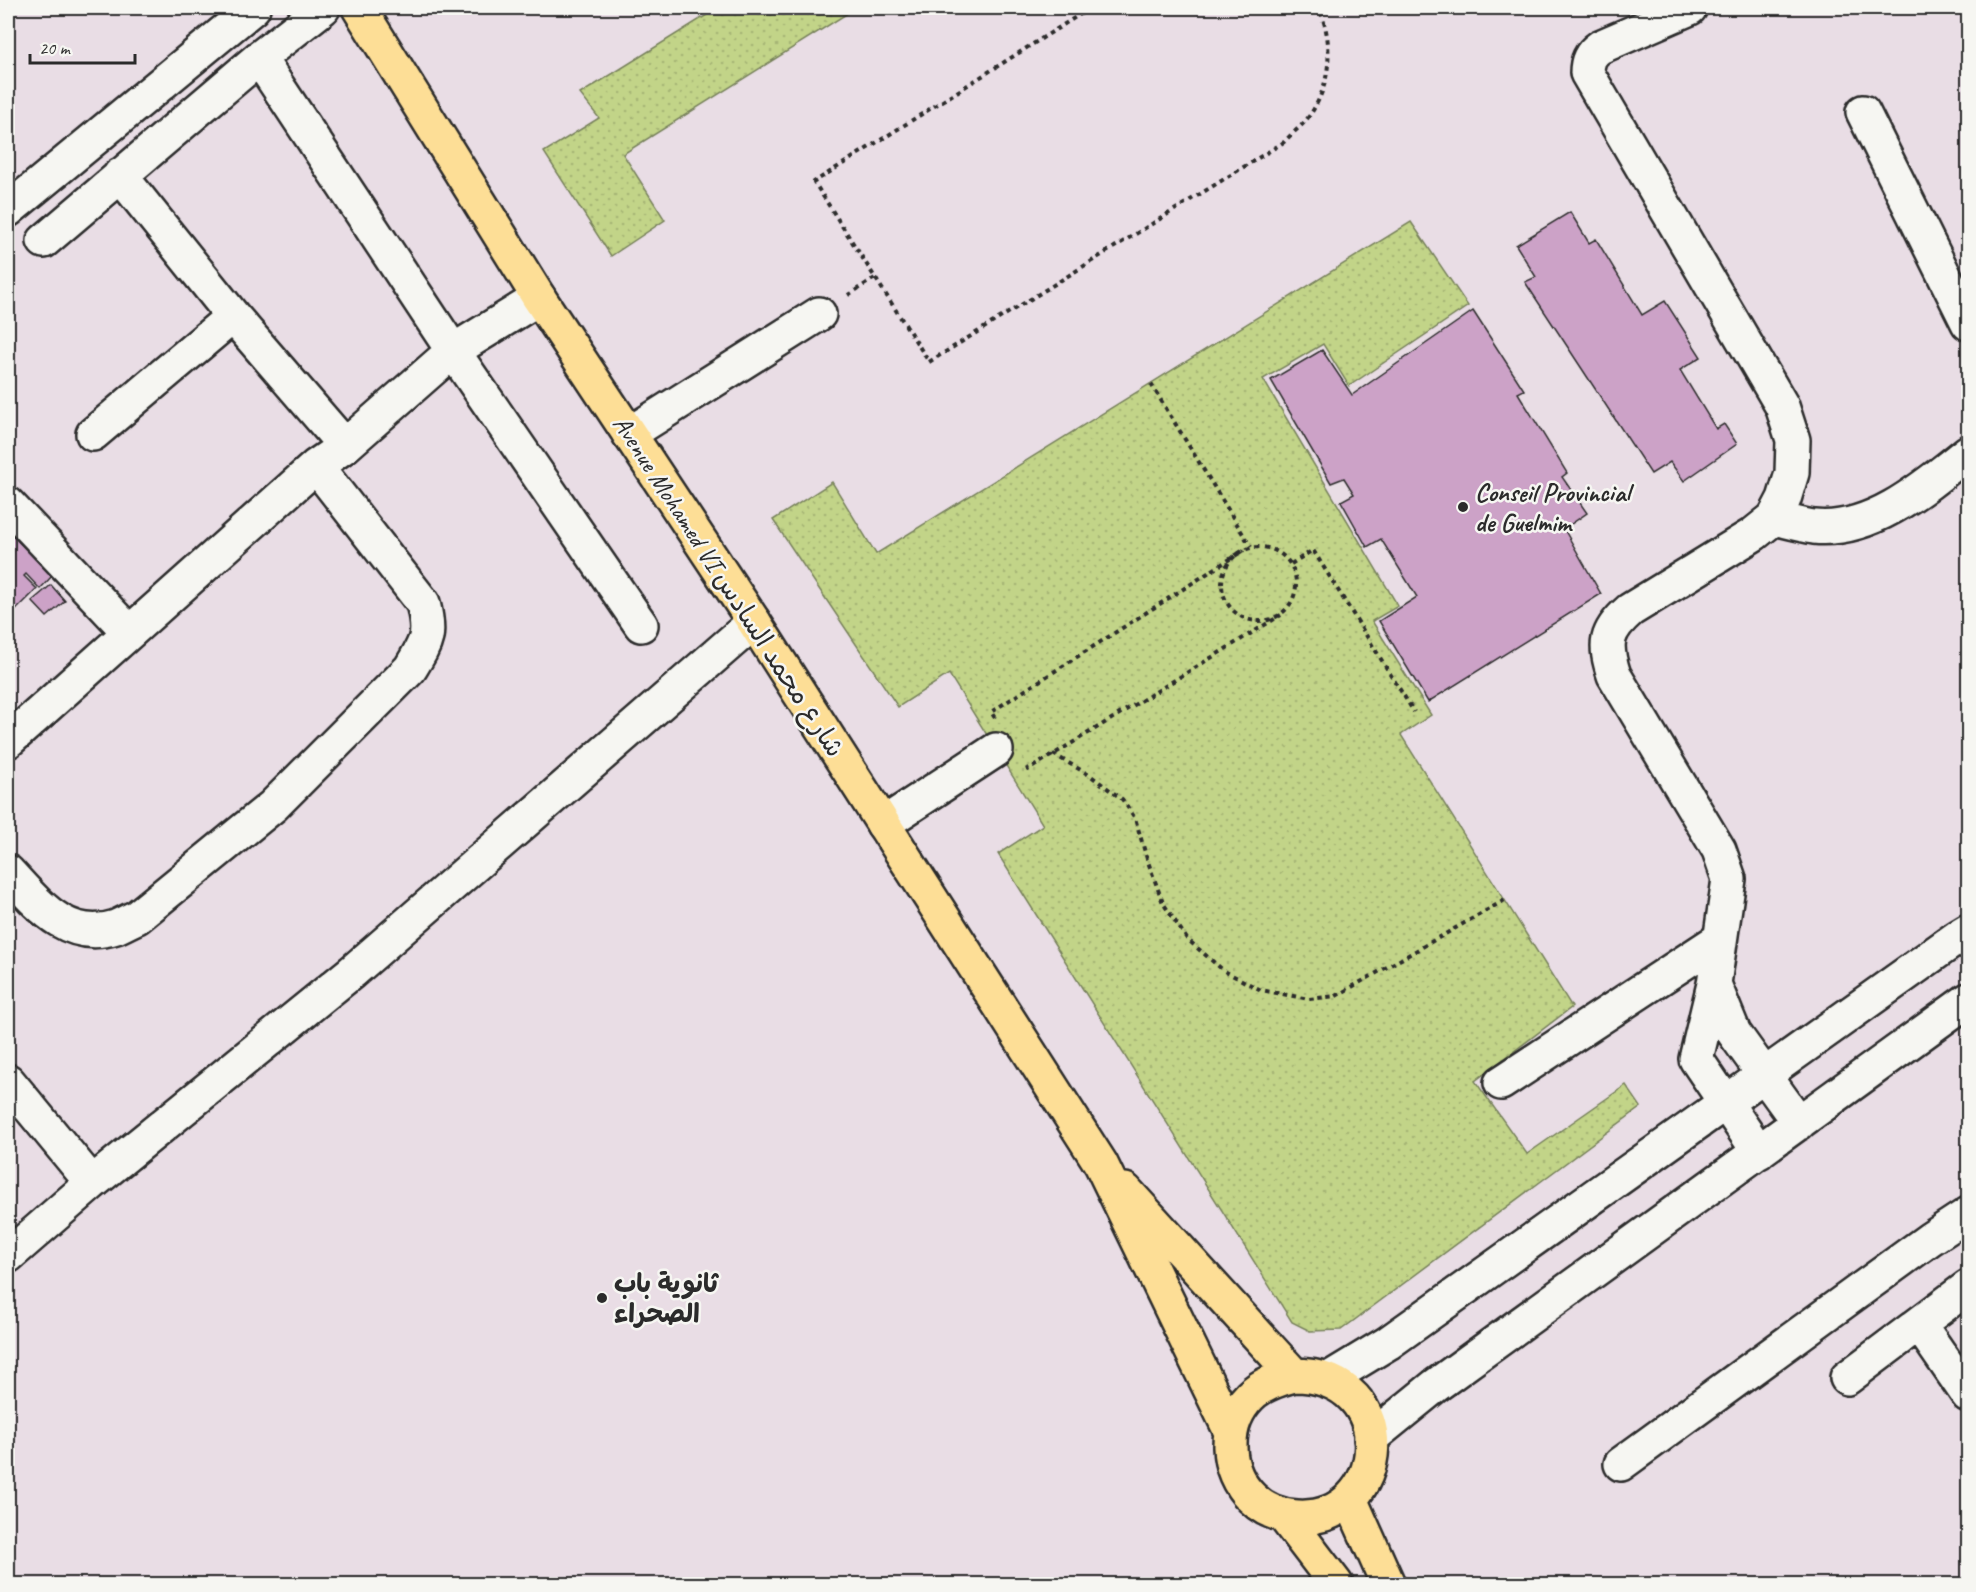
<svg xmlns="http://www.w3.org/2000/svg" width="1976" height="1592" viewBox="0 0 1976 1592" font-family="Caveat,'Playpen Sans Arabic',sans-serif">
	<style>
		.green { fill: url(#green-dots); stroke: #76805a; stroke-width: 1.5 }
		.building { fill: #cca2c7; stroke: #2b2b2b; stroke-width: 1.5 }
		.lines { fill: none; stroke-linecap: round; stroke-linejoin: round }
		.minor-casing { stroke: #2b2b2b; stroke-width: 38 }
		.major-casing { stroke: #2b2b2b; stroke-width: 38 }
		.path { stroke: #2b2b2b; stroke-width: 4; stroke-dasharray: 4.5 4.5; stroke-linecap: butt }
		.minor { stroke: #f6f6f2; stroke-width: 33 }
		.major { stroke: #fdde96; stroke-width: 33 }
		.poi-dot { fill: #2b2b2b; stroke: #f6f6f2; stroke-width: 2 }
		.labels { text-anchor: middle; stroke-width: 5; stroke-linejoin: round; paint-order: stroke }
		.poi-label { font-size: 26px; font-weight: bold; fill: #2b2b2b; stroke: #f6f6f2; text-anchor: start }
		.street-label { font-size: 26px; fill: #2b2b2b; stroke: #f6f6f2 }
	</style>
	<defs>
		<pattern id="green-dots" width="8" height="8" patternUnits="userSpaceOnUse" patternTransform="scale(1.5)"><rect width="8" height="8" fill="#c2d488"/><path d="M2 2h.1M6 6h.1" fill="none" stroke="#a7b676" stroke-width="1.8" stroke-linecap="round"/></pattern>
	</defs>
	<rect width="100%" height="100%" fill="#e9dde5"/>
	<filter id="ink" filterUnits="userSpaceOnUse"><feTurbulence type="fractalNoise" baseFrequency=".0167" numOctaves="2"/><feDisplacementMap in="SourceGraphic" scale="12" xChannelSelector="R" yChannelSelector="G"/><feConvolveMatrix kernelMatrix="1 2 1 2 8 2 1 2 1" color-interpolation-filters="sRGB"/></filter>
	<g filter="url(#ink)">
		<!-- green -->
		<path class="green" d="M718 8H856L623 154 665 220 611 256 544 152 599 118 580 94Z
			M1411 222 1468 306 1349 386 1323 344 1263 379 1398 606 1372 621 1431 715 1401 735 1572 1007 1475 1081 1527 1154 1626 1085 1641 1107 1341 1330 1310 1331 1292 1322 998 854 1043 825 949 674 898 707 773 520 832 482 876 554Z"/>
		<!-- building -->
		<path class="building" d="M1570 212 1589 243 1596 239 1642 315 1665 301 1701 357 1680 370 1716 429 1724 424 1737 444 1684 481 1670 462 1651 474 1525 282 1536 277 1516 245Z
			M1473 311 1524 390 1518 393 1567 473 1562 477 1587 513 1564 529 1601 594 1428 702 1379 621 1417 597 1381 539 1367 547 1341 501 1354 494 1344 478 1331 483 1271 380 1322 350 1352 395Z
			M8 531 52 576 40 589 26 574 24 576 37 589 8 618Z
			M51 585 65 601 47 617 32 601Z"/>
		<g class="lines">
			<defs>
				<path id="minor" d="M1690 8 1600 47C1590 54 1587 61 1587 73L1782 406 1793 440 1792 473 1784 499 1774 518 1754 534 1630 610C1605 632 1604 644 1614 675L1719 850 1729 879 1714 984
					M259 58 453 351 641 625
					M1863 112 1968 323
					M120 175 233 316 345 446
					M8 210 253 8
					M44 241 259 58 323 8
					M93 434 233 316
					M629 434 819 314
					M8 504 129 632
					M1774 518C1787 521 1801 525 1814 527 1872 533 1927 485 1968 452
					M8 741 316 466 345 446 453 351 539 298
					M883 824 996 750
					M8 872C37 903 67 943 116 927 123 924 130 920 137 917L273 806 410 669C427 641 431 636 423 603L316 466
					M8 1081 92 1183
					M1501 1083 1720 939
					M1759 1152 1696 1059 1714 984 1734 1033 1799 1123
					M8 1256 92 1183 352 972 754 622
					M1919 1324 1968 1395
					M1847 1378 1968 1287
					M1327 1380 1388 1343 1958 937 1968 931
					M1371 1438 1435 1386 1968 1000
					M1621 1464 1930 1239 1968 1214"/>
				<path id="major" d="M359 8 539 298 754 622 1101 1164 1231 1432
					M1125 1190 1294 1375C1404 1375 1390 1523 1297 1517 1279 1516 1264 1510 1252 1498 1224 1471 1222 1424 1250 1396 1262 1384 1278 1379 1294 1375
					M1350 1499 1388 1584
					M1284 1516 1336 1584"/>
			</defs>
			<!-- minor casing -->
			<use href="#minor" class="minor-casing"/>
			<!-- major casing -->
			<use href="#major" class="major-casing"/>
			<!-- path -->
			<path class="path" d="M1090 8 814 182 929 362 1284 142C1291 134 1301 127 1307 119 1332 86 1334 44 1319 8
				M848 295 875 278
				M1151 384 1251 547
				M1222 584a37 37 0 1 1 74 0a37 37 0 1 1-74 0Z
				M1291 564 1313 550 1414 712
				M995 718 991 712 1244 550
				M1053 754 1091 776 1122 799 1135 818 1147 859 1163 903 1187 939 1224 971 1261 990 1309 999 1336 996 1505 900
				M1027 767 1028 770 1281 615"/>
			<!-- minor -->
			<use href="#minor" class="minor"/>
			<!-- major -->
			<use href="#major" class="major"/>
		</g>
	</g>
	<!-- markers -->
	<g class="poi-dot">
		<circle cx="1463" cy="507" r="6"/>
		<circle cx="602" cy="1298" r="6"/>
	</g>
	<g class="labels">
		<!-- poi labels -->
		<g class="poi-label">
			<text x="1475" y="501">Conseil Provincial<tspan x="1475" dy="30">de Guelmim</tspan></text>
			<text x="614" y="1292">ثانوية باب<tspan x="614" dy="30">الصحراء</tspan></text>
		</g>
		<!-- street labels -->
		<g class="street-label">
			<text transform="translate(729 586) rotate(57)" y="9">Avenue Mohamed VI شارع محمد السادس</text>
		</g>
	</g>
	<!-- margin -->
	<rect width="1976" height="1592" fill="none" stroke="#f6f6f2" stroke-width="30"/>
	<rect x="15" y="15" width="1946" height="1562" fill="none" stroke="#2b2b2b" stroke-width="2" filter="url(#ink)"/>
	<!-- scale -->
	<path d="M30 54v9h105v-9" fill="none" stroke="#2b2b2b" stroke-width="3"/>
	<text x="39" y="54" font-size="18" fill="#2b2b2b" stroke="#f6f6f2" stroke-width="4.5" paint-order="stroke">20 m</text>
</svg>
